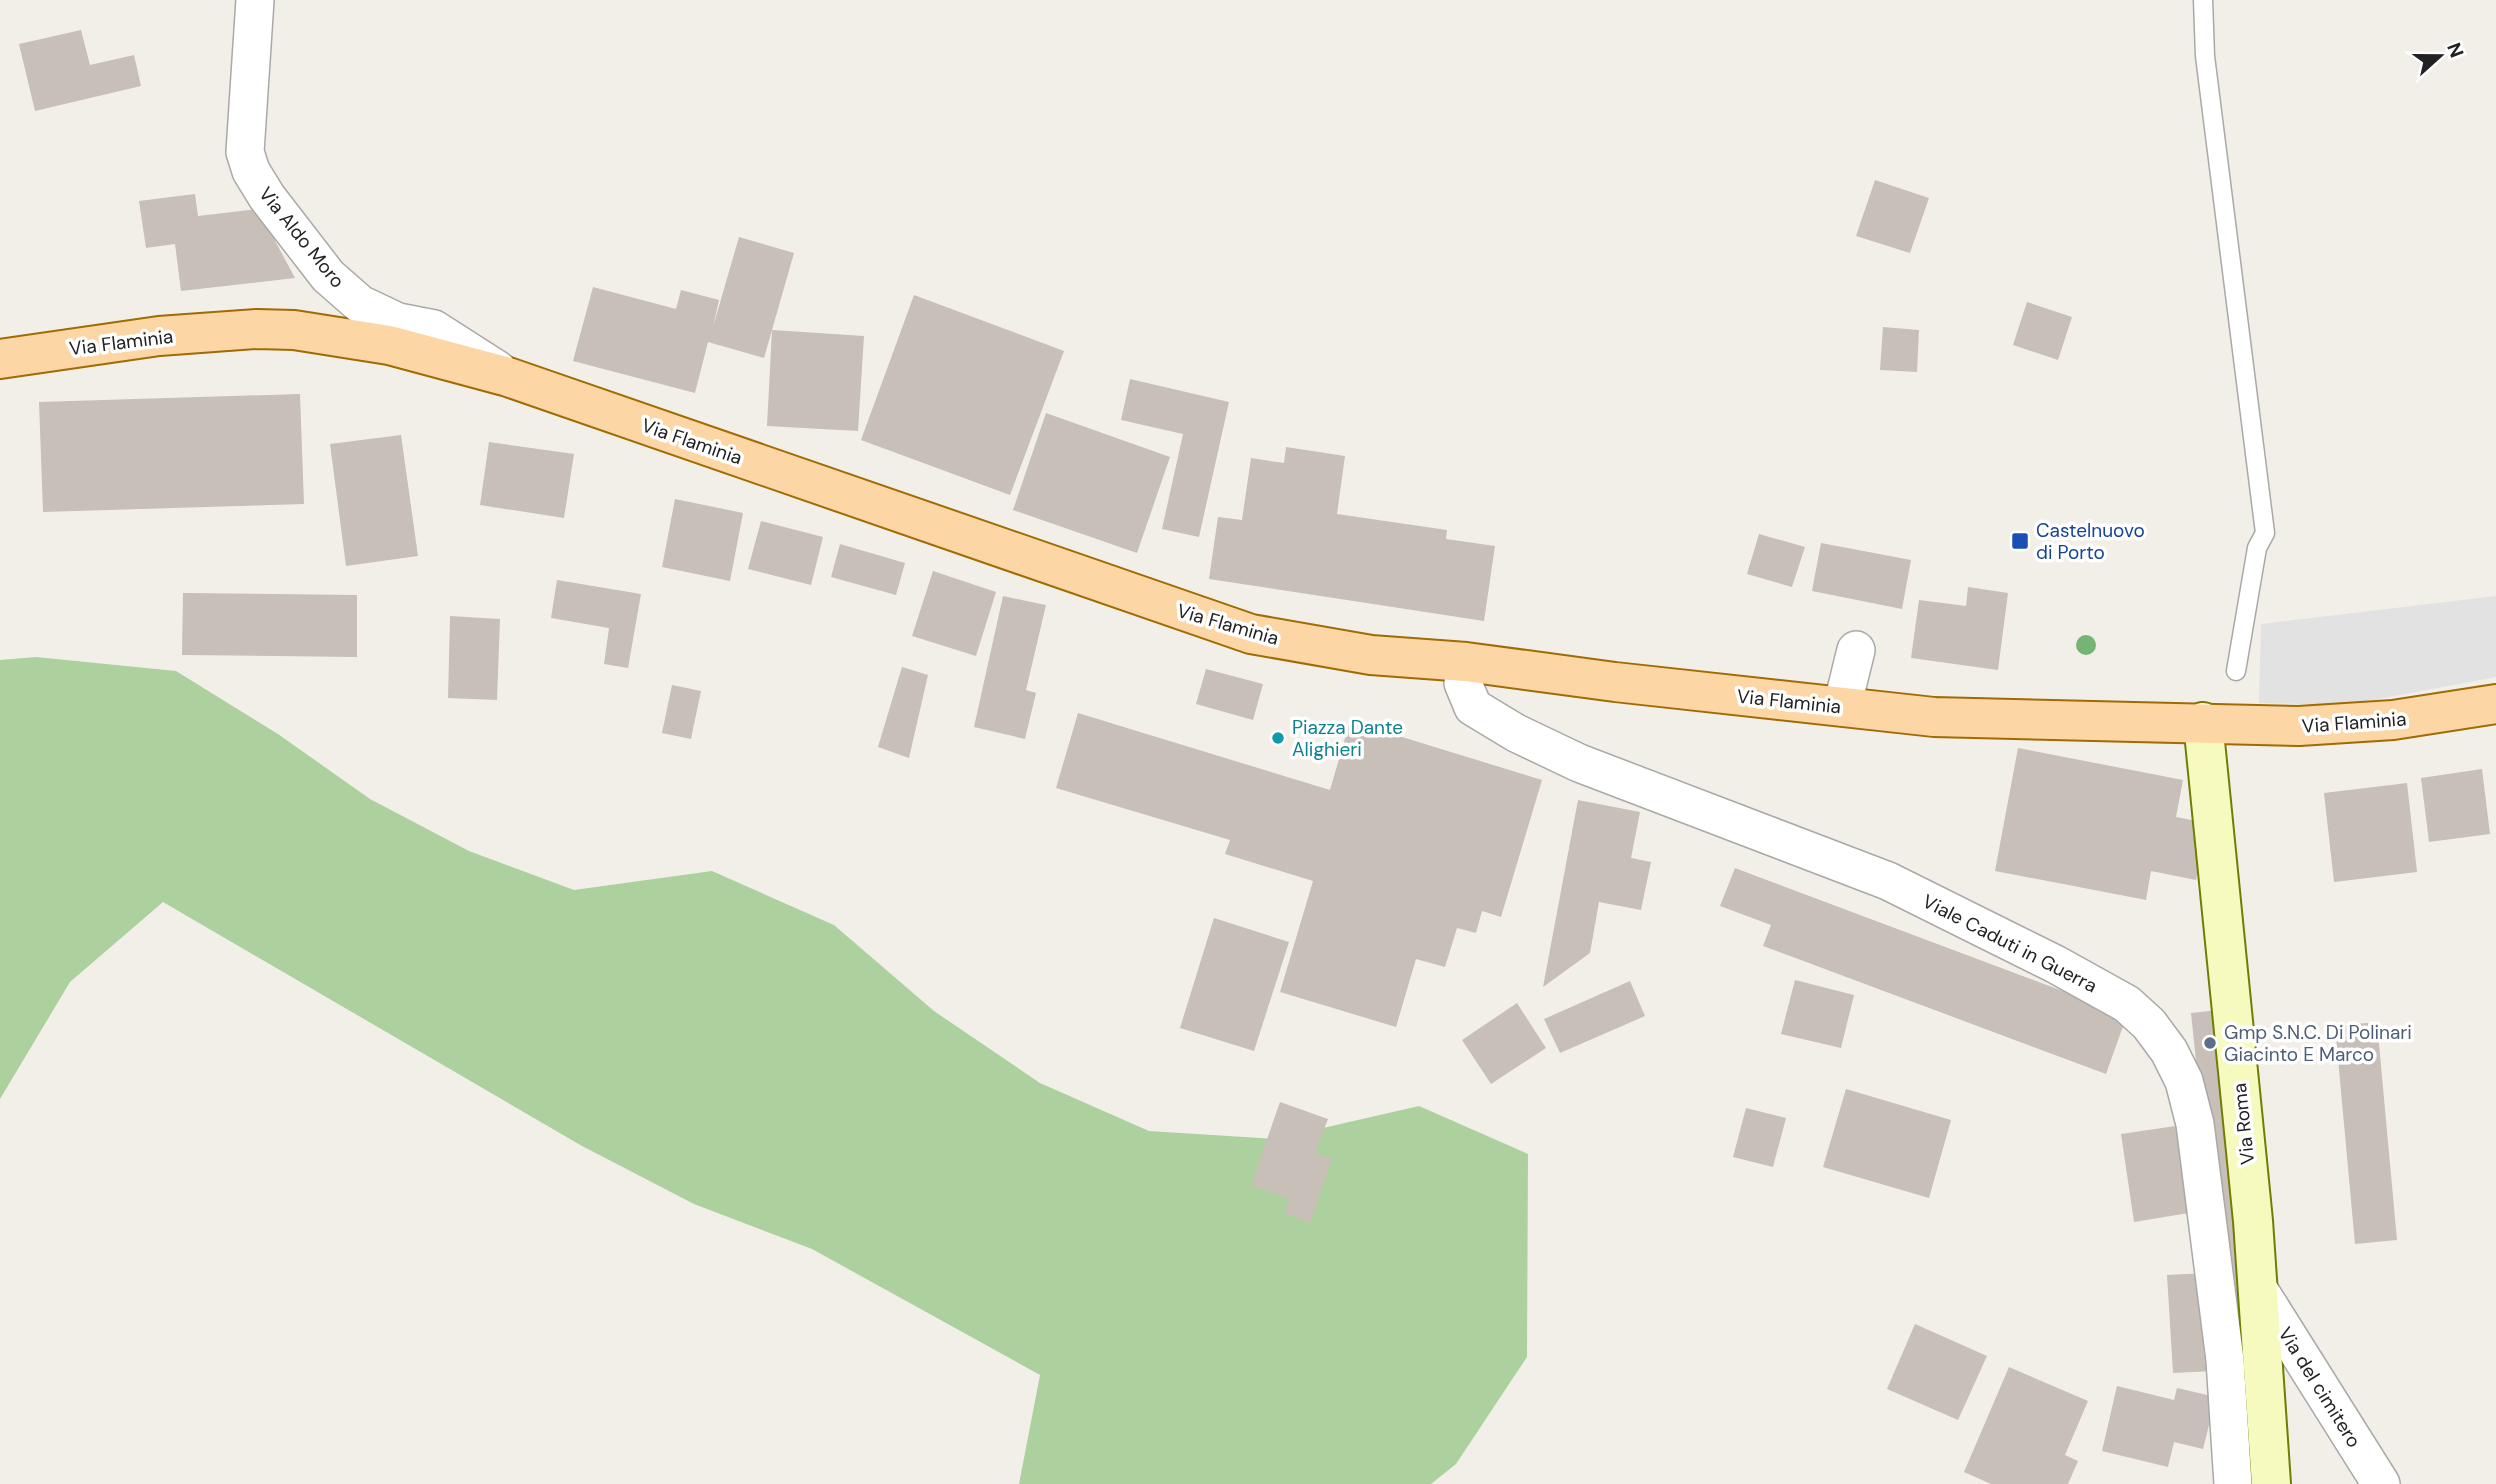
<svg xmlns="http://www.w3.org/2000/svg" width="2496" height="1484" viewBox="0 0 2496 1484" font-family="'DM Sans',sans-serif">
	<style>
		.forest { fill: #add19e }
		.parking { fill: #e2e2e2 }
		.building { fill: #c7bfb8 }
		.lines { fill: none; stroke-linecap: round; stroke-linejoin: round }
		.lane-casing { stroke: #a9a9a9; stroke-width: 21 }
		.street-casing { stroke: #a9a9a9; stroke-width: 40 }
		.secondary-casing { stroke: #707d05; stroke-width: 42 }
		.primary-casing { stroke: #a06b00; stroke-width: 42 }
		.lane { stroke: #fff; stroke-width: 18 }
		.street { stroke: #fff; stroke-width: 37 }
		.secondary { stroke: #f7fabf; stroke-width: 38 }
		.primary { stroke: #fcd6a4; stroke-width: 38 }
		.tree { fill: #74b475 }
		.transit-dot { fill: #1a4fb4; stroke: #fff; stroke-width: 2.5 }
		.culture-dot { fill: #0f9aa8; stroke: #fff; stroke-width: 2.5 }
		.service-dot { fill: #5c6f8a; stroke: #fff; stroke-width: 2.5 }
		.labels { text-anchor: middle; stroke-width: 7; stroke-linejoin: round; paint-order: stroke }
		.street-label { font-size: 19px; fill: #222; stroke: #fff }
		.transit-label { font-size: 19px; fill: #164399; stroke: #fff; text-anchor: start }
		.culture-label { font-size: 19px; fill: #0d838f; stroke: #fff; text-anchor: start }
		.service-label { font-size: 19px; fill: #4e5e75; stroke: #fff; text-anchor: start }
	</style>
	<rect width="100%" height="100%" fill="#f2efe9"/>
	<!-- forest -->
	<path class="forest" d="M36 657 176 671 278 734 370 799 469 851 574 890 712 871 834 925 934 1011 1040 1083 1149 1131 1275 1139 1419 1106 1528 1154 1527 1357 1456 1464 1431 1484H1019L1040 1375 812 1249 694 1204 582 1146 163 902 70 982 0 1099V660Z"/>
	<!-- parking -->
	<path class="parking" d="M2496 596V677L2346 705 2259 703 2261 624Z"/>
	<!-- building -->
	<path class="building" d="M81 30 90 65 134 55 141 86 35 111 19 44Z
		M1875 180 1929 198 1910 253 1856 236Z
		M195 194 198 216 258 209 295 278 181 291 175 244 146 248 139 201Z
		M739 237 794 253 764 358 708 342 695 393 573 361 593 287 676 309 681 290 719 300 713 327Z
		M914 295 1064 351 1010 495 861 440Z
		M2027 302 2072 317 2058 360 2013 345Z
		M1883 327 1919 330 1917 372 1880 370Z
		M772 330 864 336 858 431 767 426Z
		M1130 379 1229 402 1199 537 1162 529 1183 434 1121 420Z
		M300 394 304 504 43 512 39 402Z
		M1046 413 1170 457 1137 553 1013 510Z
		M401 435 418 556 346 566 330 444Z
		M489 442 574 454 564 518 480 505Z
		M1286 447 1345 456 1337 514 1447 530 1446 539 1495 546 1484 621 1209 579 1218 517 1242 520 1251 458 1284 463Z
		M675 499 743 513 730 581 662 567Z
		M761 521 823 537 811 585 748 569Z
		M1759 534 1805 547 1792 587 1747 574Z
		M1821 543 1911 560 1902 609 1812 591Z
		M840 544 905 563 896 595 831 577Z
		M933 571 996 592 976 656 912 636Z
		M557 580 641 594 628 668 604 664 609 628 551 618Z
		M1968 587 2008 593 1998 670 1911 658 1919 600 1966 606Z
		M183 593 357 595V657L182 655Z
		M1003 596 1046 605 1026 690 1036 693 1025 739 974 727Z
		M450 616 500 619 497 700 448 698Z
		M902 667 928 675 909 758 878 747Z
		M1206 669 1263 684 1253 720 1196 704Z
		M672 685 701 691 691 739 662 733Z
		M1078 713 1330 790 1350 721 1542 780 1501 917 1482 911 1476 933 1457 928 1445 967 1416 959 1396 1027 1280 992 1313 881 1225 854 1230 840 1056 788Z
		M2018 748 2183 780 2176 817 2207 823 2196 880 2151 871 2146 900 1995 871Z
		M2482 769 2490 834 2429 842 2421 778Z
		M2407 783 2417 872 2334 882 2324 793Z
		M1578 800 1640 812 1631 858 1651 862 1641 910 1599 902 1590 953 1543 987Z
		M1735 868 2127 1015 2106 1074 1763 946 1771 925 1720 906Z
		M1214 918 1289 942 1254 1051 1180 1028Z
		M1795 980 1854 995 1841 1048 1781 1034Z
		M1630 981 1645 1016 1560 1053 1544 1019Z
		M1517 1003 1546 1048 1491 1084 1462 1040Z
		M2219 1010 2267 1470 2239 1472 2191 1013Z
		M2377 1022 2397 1240 2355 1244 2335 1026Z
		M1846 1089 1951 1120 1929 1198 1823 1167Z
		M1280 1102 1328 1119 1315 1153 1332 1159 1310 1223 1284 1213 1289 1199 1251 1185Z
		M1746 1108 1786 1118 1773 1167 1733 1157Z
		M2182 1125 2195 1212 2134 1222 2121 1134Z
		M2206 1273 2212 1371 2173 1373 2167 1275Z
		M1915 1324 1987 1356 1958 1420 1887 1389Z
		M2009 1367 2088 1401 2065 1455 2078 1461 2068 1484H1991L1964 1472Z
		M2117 1386 2174 1400 2177 1388 2216 1397 2203 1449 2174 1442 2168 1467 2102 1451Z"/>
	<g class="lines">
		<defs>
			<path id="lane" d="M2203 0 2205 56 2265 533 2257 548 2236 671"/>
			<path id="street" d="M255 0 245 152 251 171 267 197 328 276 360 304 398 322 434 329 498 370
				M1466 662 1463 683 1473 707 1516 733 1579 763 1888 881 2055 964 2127 1004 2149 1024 2169 1051 2184 1081 2195 1124 2225 1360 2233 1484
				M1842 707 1856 650
				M2259 1290 2381 1484"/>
			<path id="secondary" d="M2203 722 2253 1221 2271 1484"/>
			<path id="primary" d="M0 359 159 336 257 329 294 330 389 345 508 377 1251 634 1371 655 1466 662 1615 682 1934 717 2299 726 2393 720 2496 704"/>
		</defs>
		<!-- lane casing -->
		<use href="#lane" class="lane-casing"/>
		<!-- street casing -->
		<use href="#street" class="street-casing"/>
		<!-- secondary casing -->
		<use href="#secondary" class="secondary-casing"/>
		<!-- primary casing -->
		<use href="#primary" class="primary-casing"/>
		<!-- lane -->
		<use href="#lane" class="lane"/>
		<!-- street -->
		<use href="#street" class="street"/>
		<!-- secondary -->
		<use href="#secondary" class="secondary"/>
		<!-- primary -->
		<use href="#primary" class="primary"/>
	</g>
	<!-- trees -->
	<circle class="tree" cx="2086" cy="645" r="10"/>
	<!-- markers -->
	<rect class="transit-dot" x="2011" y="532" width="18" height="18" rx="3.5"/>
	<circle class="culture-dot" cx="1278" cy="738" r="7"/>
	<circle class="service-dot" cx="2210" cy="1043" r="7"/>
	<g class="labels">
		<!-- street labels -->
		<g class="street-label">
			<text transform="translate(302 237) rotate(51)" y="7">Via Aldo Moro</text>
			<text transform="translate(121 342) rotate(-7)" y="7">Via Flaminia</text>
			<text transform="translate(692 441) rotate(19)" y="7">Via Flaminia</text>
			<text transform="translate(1228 624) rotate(16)" y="7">Via Flaminia</text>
			<text transform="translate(1789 701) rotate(6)" y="7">Via Flaminia</text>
			<text transform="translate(2354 722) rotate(-4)" y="7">Via Flaminia</text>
			<text transform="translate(2010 943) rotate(27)" y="7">Viale Caduti in Guerra</text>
			<text transform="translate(2243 1124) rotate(-96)" y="7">Via Roma</text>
			<text transform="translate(2320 1387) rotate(58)" y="7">Via del cimitero</text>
		</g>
		<!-- transit labels -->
		<g class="transit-label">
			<text x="2036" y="537">Castelnuovo<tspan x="2036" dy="22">di Porto</tspan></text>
		</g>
		<!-- culture labels -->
		<g class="culture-label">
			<text x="1292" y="734">Piazza Dante<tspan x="1292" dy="22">Alighieri</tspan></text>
		</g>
		<!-- service labels -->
		<g class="service-label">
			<text x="2224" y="1039">Gmp S.N.C. Di Polinari<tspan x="2224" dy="22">Giacinto E Marco</tspan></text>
		</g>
	</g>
	<!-- north arrow -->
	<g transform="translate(2440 56) rotate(69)" stroke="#ffffff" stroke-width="5" paint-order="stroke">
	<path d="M0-5L12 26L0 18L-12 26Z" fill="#222222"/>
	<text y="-10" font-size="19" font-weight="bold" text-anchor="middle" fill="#222222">N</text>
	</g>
</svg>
